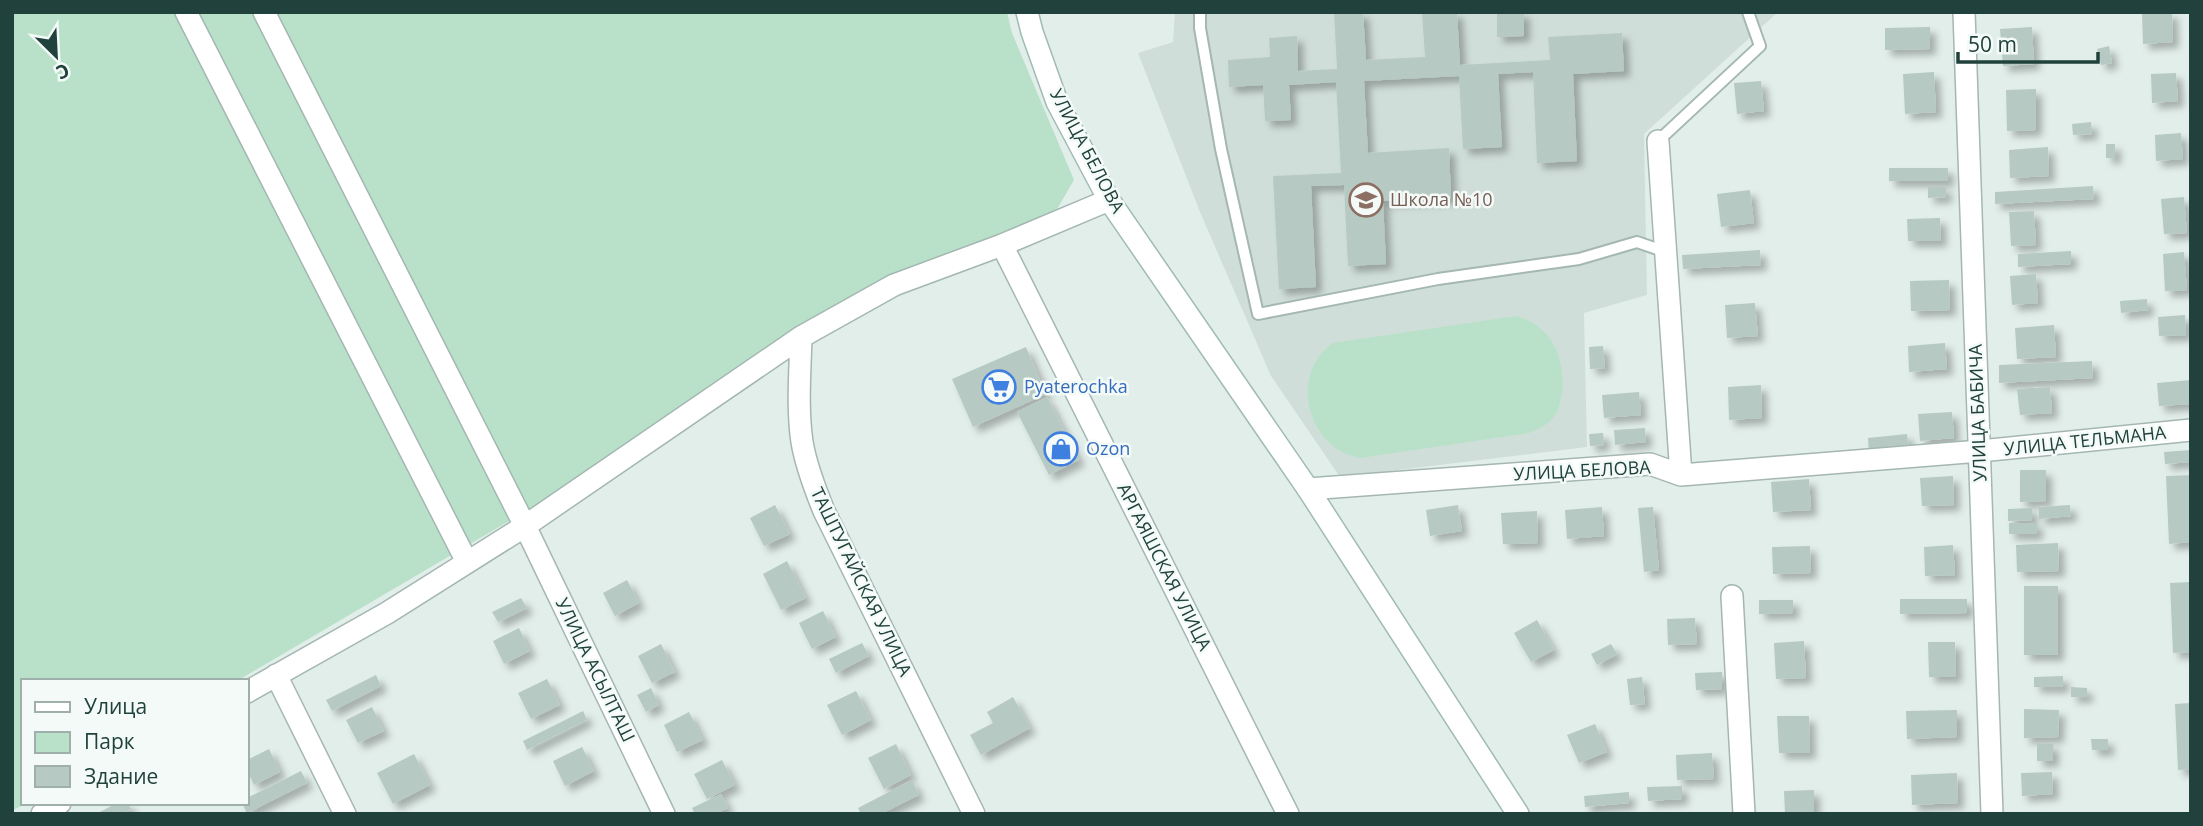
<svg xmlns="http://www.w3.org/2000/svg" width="2203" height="826" viewBox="0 0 2203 826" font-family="'Open Sans',sans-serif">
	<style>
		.built { fill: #d0ded9 }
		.green { fill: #b9e1c9 }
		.building { fill: #b7c9c3; filter: url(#shadow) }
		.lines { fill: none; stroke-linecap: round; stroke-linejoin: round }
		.service-casing { stroke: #a4b7b2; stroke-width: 14 }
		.minor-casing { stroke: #a4b7b2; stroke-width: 24 }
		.secondary-casing { stroke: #9fbbb4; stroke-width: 24 }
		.service { stroke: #fff; stroke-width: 10 }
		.minor { stroke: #fff; stroke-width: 21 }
		.secondary { stroke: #fff; stroke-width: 21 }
		.labels { text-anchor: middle; stroke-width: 5; stroke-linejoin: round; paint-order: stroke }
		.street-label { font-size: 18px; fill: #20413c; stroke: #f3faf7 }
		.education-label { font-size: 18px; fill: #785e54; stroke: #f3faf7; text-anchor: start }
		.shop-label { font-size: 18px; fill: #366cbe; stroke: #f3faf7; text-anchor: start }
	</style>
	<defs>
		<filter id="shadow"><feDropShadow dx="6" dy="6" stdDeviation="3.5" flood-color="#0004"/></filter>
	</defs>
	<rect width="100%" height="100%" fill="#e2eeea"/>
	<!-- built -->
	<path class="built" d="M1175 12H1778L1644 134 1647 295 1584 313 1587 447 1340 477 1271 376 1200 212 1138 53 1173 42Z"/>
	<!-- green -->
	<path class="green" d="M12 12H1007L1012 33 1074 180 1053 216 890 297 237 681H23V803H26L12 811Z
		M1516 316C1552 325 1566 359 1562 393 1560 402 1559 411 1552 419 1546 426 1538 429 1529 433L1360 458C1307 449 1288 374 1333 343Z"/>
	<!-- building -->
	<path class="building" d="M1334 12H1363L1366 60 1425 57 1422 12H1457L1460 65 1550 60 1548 37 1622 33 1624 71 1573 74 1577 161 1537 163 1533 72 1498 74 1502 147 1463 149 1459 76 1364 81 1368 153 1449 148 1451 198 1383 201 1386 264 1348 266 1344 185 1311 186 1316 287 1279 289 1273 176 1341 173 1336 82 1289 85 1291 120 1265 121 1263 85 1229 87 1228 60 1270 57 1269 38 1297 36 1298 71 1337 69Z
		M1497 12H1524V36L1497 37Z
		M2172 12 2173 42 2143 44 2142 14Z
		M1930 27V49L1885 50V28Z
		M2032 27 2034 64 2003 66 2000 29Z
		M2109 46 2112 63 2101 65 2097 49Z
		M1934 72 1936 112 1905 114 1903 74Z
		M2176 73 2178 101 2152 103 2151 74Z
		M1761 81 1764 111 1737 114 1734 83Z
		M2036 89V130L2007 131 2006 90Z
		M2091 122 2092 134 2073 135 2072 124Z
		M2181 133 2183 159 2156 161 2155 135Z
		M2106 144H2115V158H2106Z
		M2048 147 2049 176 2010 178 2009 150Z
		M1889 168H1948V181H1889Z
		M2093 186 2094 199 1995 204V192Z
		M1928 187H1946V197L1928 198Z
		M1750 190 1754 223 1721 227 1717 194Z
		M2184 197 2187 233 2164 234 2161 199Z
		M2034 211 2036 245 2011 246 2009 212Z
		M1940 218 1941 241H1908L1907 219Z
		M1760 250 1761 265 1683 269 1682 255Z
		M2071 251V264L2018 267V254Z
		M2184 252 2187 290 2165 291 2163 254Z
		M2036 274 2038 303 2012 305 2010 276Z
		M1949 280 1950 310 1911 311 1910 281Z
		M2147 299 2148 310 2121 313 2120 301Z
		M1755 303 1758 336 1727 338 1725 305Z
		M2185 315 2186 335 2159 336 2158 317Z
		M2054 325 2056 357 2017 359 2015 328Z
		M1945 343 1947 369 1909 372 1908 346Z
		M1603 346 1605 368 1590 369 1589 347Z
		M1026 347 1046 394 973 427 952 379Z
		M2092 361 2093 378 1999 383V365Z
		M2191 380V404L2159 406 2157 383Z
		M1761 385 1762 418 1729 420 1728 387Z
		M2050 387 2052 413 2020 415 2017 389Z
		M1639 392 1641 415 1604 418 1602 395Z
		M1047 397 1079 460 1049 475 1017 412Z
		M1952 412 1954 438 1920 441 1918 414Z
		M1645 428 1646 442 1615 445 1614 430Z
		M1603 433 1604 445 1590 446 1589 434Z
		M1907 434 1909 451 1869 455 1868 438Z
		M2191 450V462L2165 464 2164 452Z
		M2020 470H2046V501L2020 502Z
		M2191 475V542L2169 544 2166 476Z
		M1953 476 1954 505 1922 506 1920 478Z
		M1809 479 1811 510 1773 512 1771 482Z
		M775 505 790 534 764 546 750 518Z
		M1458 505 1462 531 1430 536 1426 510Z
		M2070 505 2071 516 2039 519V507Z
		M1602 507 1604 536 1567 539 1565 510Z
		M1653 507 1659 570 1644 572 1638 508Z
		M2032 508V520L2008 521V509Z
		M1537 511 1538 543 1503 544 1501 513Z
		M2009 523H2037V534H2009Z
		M2058 543 2059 571 2017 572 2016 545Z
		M1953 545 1955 575 1925 576 1924 547Z
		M1810 546 1811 573 1773 574 1772 547Z
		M787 561 806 598 781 610 763 574Z
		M627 580 639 603 615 616 603 593Z
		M2191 582V652L2173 653 2170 583Z
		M2024 586H2058V655H2024Z
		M521 598 527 608 498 622 492 612Z
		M1900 599H1967V613L1900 614Z
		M1759 600H1793V613L1759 614Z
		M823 611 836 637 812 649 799 623Z
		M1695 618 1697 644 1668 645 1667 619Z
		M1537 620 1554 650 1531 662 1514 633Z
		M519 628 530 651 504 664 493 641Z
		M1804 641 1806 678 1776 679 1774 643Z
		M1928 642H1955L1956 677H1929Z
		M862 643 869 656 836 673 829 659Z
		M661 644 675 672 652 683 638 656Z
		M1611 644 1617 654 1597 665 1591 654Z
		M1722 672V689L1696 690 1695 673Z
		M376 675 381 686 332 711 326 700Z
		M2063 676V687H2034V677Z
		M1642 677 1645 704 1630 705 1627 679Z
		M547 679 560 705 531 719 518 693Z
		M2071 687 2087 688V697H2071Z
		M651 688 659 705 646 712 637 695Z
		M856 691 871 720 842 735 827 705Z
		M1013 697 1030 728 981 755 970 735 993 723 987 712Z
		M2191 703V769L2178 770 2175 704Z
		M372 707 384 731 358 743 346 720Z
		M2024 709 2059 710 2058 737 2024 738Z
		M1957 710V737L1907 739 1906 711Z
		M583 711 587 720 527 750 523 741Z
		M689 712 703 740 677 752 664 725Z
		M1777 716H1809L1810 753H1779Z
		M1595 724 1607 752 1579 763 1567 735Z
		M2091 739H2108V750H2092Z
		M896 744 911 775 884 789 868 758Z
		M2037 744H2053V761H2037Z
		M582 747 594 771 565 786 553 761Z
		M269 749 280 772 254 785 247 770V760Z
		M1712 753 1714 779 1677 780 1676 755Z
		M414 754 430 785 393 804 377 773Z
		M722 760 735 785 707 799 694 774Z
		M301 771 307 783 247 813 242 803H247V798Z
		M2052 772 2053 794 2022 796 2021 773Z
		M1957 773 1958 803 1912 805 1911 775Z
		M912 780 919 795 881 814H861L858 808Z
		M1682 786V799L1648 801 1647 787Z
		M1814 790V814H1785L1784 791Z
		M1629 792V803L1585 807 1584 796Z
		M721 794 728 808 715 814H695L692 808Z
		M117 803H128L131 809 122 814H96Z"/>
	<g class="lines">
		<defs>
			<path id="service" d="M1200 12V28L1221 149 1258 314 1438 279 1579 259 1637 242 1666 252
				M1658 141 1760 46 1748 12"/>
			<path id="minor" d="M186 12 467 562
				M264 12 525 526 664 814
				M1964 12 1992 814
				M1658 141 1681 475
				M1002 245 1288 814
				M801 337C800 372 797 408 802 442 806 466 815 489 824 511L974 814
				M1308 489 1650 464 1681 475 1980 451 2191 430
				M1732 596 1744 814
				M276 675 345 814
				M247 692 387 613 525 526 801 337 894 285 1002 245 1109 200
				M42 814 60 803"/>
			<path id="secondary" d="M1027 12 1032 32 1057 102 1109 200 1308 489 1518 814"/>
		</defs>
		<!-- service casing -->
		<use href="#service" class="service-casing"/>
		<!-- minor casing -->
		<use href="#minor" class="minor-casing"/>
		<!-- secondary casing -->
		<use href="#secondary" class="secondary-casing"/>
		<!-- service -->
		<use href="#service" class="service"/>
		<!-- minor -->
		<use href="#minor" class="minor"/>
		<!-- secondary -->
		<use href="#secondary" class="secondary"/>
	</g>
	<!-- icons -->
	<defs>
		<symbol id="school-ring" viewBox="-11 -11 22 22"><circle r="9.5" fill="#f3faf7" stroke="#8d6e63" stroke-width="1.5"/><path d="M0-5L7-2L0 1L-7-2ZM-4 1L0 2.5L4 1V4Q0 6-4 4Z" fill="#8d6e63"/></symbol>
		<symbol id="supermarket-ring" viewBox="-11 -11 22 22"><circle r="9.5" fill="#f3faf7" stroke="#3f7fe0" stroke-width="1.5"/><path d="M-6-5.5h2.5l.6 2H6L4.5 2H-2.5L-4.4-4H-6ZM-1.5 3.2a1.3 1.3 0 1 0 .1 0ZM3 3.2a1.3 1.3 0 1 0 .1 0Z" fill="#3f7fe0"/></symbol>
		<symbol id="shop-ring" viewBox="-11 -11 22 22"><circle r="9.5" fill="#f3faf7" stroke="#3f7fe0" stroke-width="1.5"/><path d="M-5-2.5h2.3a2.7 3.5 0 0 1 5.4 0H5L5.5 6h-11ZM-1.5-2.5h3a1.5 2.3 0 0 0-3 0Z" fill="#3f7fe0"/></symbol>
	</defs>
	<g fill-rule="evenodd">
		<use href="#school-ring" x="1347" y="181" width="38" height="38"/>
		<use href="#supermarket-ring" x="980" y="368" width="38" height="38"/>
		<use href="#shop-ring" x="1042" y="430" width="38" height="38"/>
	</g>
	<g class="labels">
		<!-- street labels -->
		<g class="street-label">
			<text transform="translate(1087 151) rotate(62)" y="6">УЛИЦА БЕЛОВА</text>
			<text transform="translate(1978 413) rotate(-92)" y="6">УЛИЦА БАБИЧА</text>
			<text transform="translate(2085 441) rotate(-6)" y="6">УЛИЦА ТЕЛЬМАНА</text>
			<text transform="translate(1582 471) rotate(-3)" y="6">УЛИЦА БЕЛОВА</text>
			<text transform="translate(1164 567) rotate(63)" y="6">АРГАЯШСКАЯ УЛИЦА</text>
			<text transform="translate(861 582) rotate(64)" y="6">ТАШТУГАЙСКАЯ УЛИЦА</text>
			<text transform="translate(595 670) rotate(64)" y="6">УЛИЦА АСЫЛТАШ</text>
		</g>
		<!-- education labels -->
		<g class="education-label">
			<text x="1390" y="206">Школа №10</text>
		</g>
		<!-- shop labels -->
		<g class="shop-label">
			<text x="1024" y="393">Pyaterochka</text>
			<text x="1086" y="455">Ozon</text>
		</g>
	</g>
	<!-- border -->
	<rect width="2203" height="826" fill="none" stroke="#20413c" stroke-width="28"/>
	<!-- legend -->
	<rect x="21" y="679" width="228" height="126" fill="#f3faf7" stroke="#9fb0ac" stroke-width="2"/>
	<rect x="35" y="702" width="35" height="10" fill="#ffffff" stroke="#9fb0ac" stroke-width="2"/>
	<text x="84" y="714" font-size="21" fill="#20413c">Улица</text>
	<rect x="35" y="732" width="35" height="21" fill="#b9e1c9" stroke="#9fb0ac" stroke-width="2"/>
	<text x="84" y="749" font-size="21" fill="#20413c">Парк</text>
	<rect x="35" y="766" width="35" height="21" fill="#b7c9c3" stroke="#9fb0ac" stroke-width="2"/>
	<text x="84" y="784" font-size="21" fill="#20413c">Здание</text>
	<!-- north arrow -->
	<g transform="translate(56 56) rotate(156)" stroke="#f3faf7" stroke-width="5" paint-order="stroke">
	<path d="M0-5L12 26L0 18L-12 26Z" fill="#20413c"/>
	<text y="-10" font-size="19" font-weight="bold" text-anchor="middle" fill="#20413c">С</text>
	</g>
	<!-- scale -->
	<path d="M1958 52v10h140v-10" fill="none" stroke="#20413c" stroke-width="3.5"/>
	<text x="1968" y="52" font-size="21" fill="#20413c" stroke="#f3faf7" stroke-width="5" paint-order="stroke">50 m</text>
</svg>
